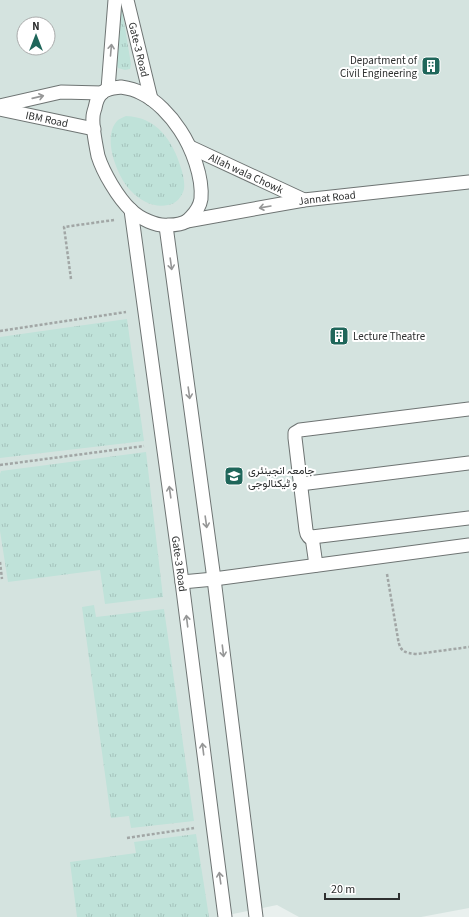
<svg xmlns="http://www.w3.org/2000/svg" width="469" height="917" viewBox="0 0 469 917" font-family="'Source Sans 3',Vazirmatn,sans-serif">
	<style>
		.built { fill: #d4e3df; fill-rule: evenodd }
		.grass { fill: url(#grass-tufts) }
		.lines { fill: none; stroke-linecap: round; stroke-linejoin: round }
		.lane-casing { stroke: #6e7473; stroke-width: 15 }
		.path { stroke: #a1a6a5; stroke-width: 2.5; stroke-dasharray: 3 2; stroke-linecap: butt }
		.lane { stroke: #fff; stroke-width: 13 }
		.oneway { stroke: #969797 }
		.labels { text-anchor: middle; stroke-width: 4; stroke-linejoin: round; paint-order: stroke }
		.street-label { font-size: 11px; fill: #2d2f2f; stroke: #fff }
		.poi-label { font-size: 11px; fill: #2d2f2f; stroke: #fff; text-anchor: start }
	</style>
	<defs>
		<pattern id="grass-tufts" width="24" height="20" patternUnits="userSpaceOnUse"><rect width="24" height="20" fill="#bfe2d9"/><path d="M3 7l-1-3M5 7V3M7 7l1-3M15 17l-1-3M17 17v-4M19 17l1-3" fill="none" stroke="#a4c2bb"/></pattern>
	</defs>
	<rect width="100%" height="100%" fill="#e9f0ee"/>
	<!-- built -->
	<path class="built" d="M0 0H469V908L421 917H299L277 905 218 917H0ZM24 24H48V48H24Z"/>
	<!-- grass -->
	<path class="grass" d="M121 4 131 64 130 69 125 70 118 68 116 63Z
		M126 116C157 117 173 141 181 168 183 174 185 183 184 189 182 197 176 204 168 205 154 208 140 201 130 190 117 176 101 136 118 120 120 119 123 117 126 116Z
		M127 319 144 441 0 458V337Z
		M146 452 163 597 105 604 100 570 8 582 0 531V474L1 471Z
		M94 605 96 617 164 609 194 821 131 828 129 816 111 818 82 607Z
		M196 834 209 917H77L70 862 136 853 134 842Z"/>
	<g class="lines">
		<defs>
			<g id="lane">
				<path id="s1" d="M127 0 151 99"/>
				<path d="M121 87C128 88 134 89 141 93 156 100 171 116 180 130 192 148 203 177 201 199 200 205 196 212 191 217 190 218 188 220 187 221 182 224 174 225 169 225 157 227 139 218 131 210 118 198 103 172 98 156 96 146 92 126 93 117 93 114 94 111 95 108 96 102 99 95 103 92 108 88 115 88 121 87Z"/>
				<path d="M108 89 115 0"/>
				<path d="M0 106 61 92 102 93"/>
				<path id="s2" d="M0 109 94 129"/>
				<path id="s3" d="M190 147 304 200"/>
				<path id="s4" d="M131 210 182 582 213 825 225 917"/>
				<path id="s5" d="M187 221 304 200 469 182"/>
				<path d="M166 226 214 579 256 917"/>
				<path d="M469 409 300 430 295 433V438L306 530 307 534 309 537H312L469 518"/>
				<path d="M300 484 469 463"/>
				<path d="M312 537 316 565"/>
				<path d="M182 582 214 579 469 545"/>
			</g>
		</defs>
		<!-- lane casing -->
		<use href="#lane" class="lane-casing"/>
		<!-- path -->
		<path class="path" d="M71 279 64 227 114 220
			M0 331 126 312
			M0 465 144 446
			M0 562 2 579
			M387 574 398 639C400 652 405 653 417 654L469 647
			M127 838 194 828"/>
		<!-- lane -->
		<use href="#lane" class="lane"/>
	</g>
	<!-- one-way arrows -->
	<defs><path id="oneway-shaft" d="M-6 0H5M1.5-3L5.5 0L1.5 3" fill="none" stroke-width="1.6" stroke-linecap="round" stroke-linejoin="round"/></defs>
	<g class="oneway">
		<use href="#oneway-shaft" transform="translate(111 50) rotate(-85)"/>
		<use href="#oneway-shaft" transform="translate(38 97) rotate(-13)"/>
		<use href="#oneway-shaft" transform="translate(265 207) rotate(170)"/>
		<use href="#oneway-shaft" transform="translate(171 264) rotate(82)"/>
		<use href="#oneway-shaft" transform="translate(189 393) rotate(82)"/>
		<use href="#oneway-shaft" transform="translate(170 492) rotate(-98)"/>
		<use href="#oneway-shaft" transform="translate(206 522) rotate(82)"/>
		<use href="#oneway-shaft" transform="translate(187 621) rotate(-97)"/>
		<use href="#oneway-shaft" transform="translate(223 651) rotate(83)"/>
		<use href="#oneway-shaft" transform="translate(203 749) rotate(-97)"/>
		<use href="#oneway-shaft" transform="translate(220 878) rotate(-98)"/>
	</g>
	<!-- icons -->
	<defs>
		<symbol id="building-square" viewBox="-11 -11 22 22"><rect x="-9" y="-9" width="18" height="18" rx="4" fill="#1f665a" stroke="#fff"/><path d="M-4-6H4V6H1V3H-1V6H-4ZM-2.5-4.3h1.7v1.8h-1.7ZM.8-4.3h1.7v1.8H.8ZM-2.5-1h1.7V.8h-1.7ZM.8-1h1.7V.8H.8Z" fill="#fff"/></symbol>
		<symbol id="university-square" viewBox="-11 -11 22 22"><rect x="-9" y="-9" width="18" height="18" rx="4" fill="#1f665a" stroke="#fff"/><path d="M0-5L7-2L0 1L-7-2ZM-4 1L0 2.5L4 1V4Q0 6-4 4Z" fill="#fff"/></symbol>
	</defs>
	<g fill-rule="evenodd">
		<use href="#building-square" x="420" y="55" width="22" height="22"/>
		<use href="#building-square" x="328" y="325" width="22" height="22"/>
		<use href="#university-square" x="223" y="465" width="22" height="22"/>
	</g>
	<g class="labels">
		<!-- street labels -->
		<g class="street-label">
			<text dy="4" stroke="none"><textPath href="#s1" startOffset="51">Gate-3 Road</textPath></text>
			<text dy="4" stroke="none"><textPath href="#s2" startOffset="48">IBM Road</textPath></text>
			<text dy="4" stroke="none"><textPath href="#s3" startOffset="62">Allah wala Chowk</textPath></text>
			<text dy="4" stroke="none"><textPath href="#s5" startOffset="142">Jannat Road</textPath></text>
			<text dy="4" stroke="none"><textPath href="#s4" startOffset="357">Gate-3 Road</textPath></text>
		</g>
		<!-- poi labels -->
		<g class="poi-label">
			<text x="417" y="64" text-anchor="end">Department of<tspan x="417" dy="13">Civil Engineering</tspan></text>
			<text x="353" y="340">Lecture Theatre</text>
			<text x="248" y="474">جامعہ انجینئری<tspan x="248" dy="13">و ٹیکنالوجی</tspan></text>
		</g>
	</g>
	<!-- north arrow -->
	<g transform="translate(36 36)"><circle r="19" fill="#ffffff" stroke="#abacac"/>
	<path d="M0-3L7 15L0 10L-7 15Z" fill="#1f665a"/>
	<text y="-6" font-size="11" font-weight="bold" text-anchor="middle" fill="#2d2f2f">N</text>
	</g>
	<!-- scale -->
	<path d="M325 893v6h74v-6" fill="none" stroke="#2d2f2f" stroke-width="2"/>
	<text x="331" y="893" font-size="12" fill="#2d2f2f" stroke="#ffffff" stroke-width="3" paint-order="stroke">20 m</text>
</svg>
